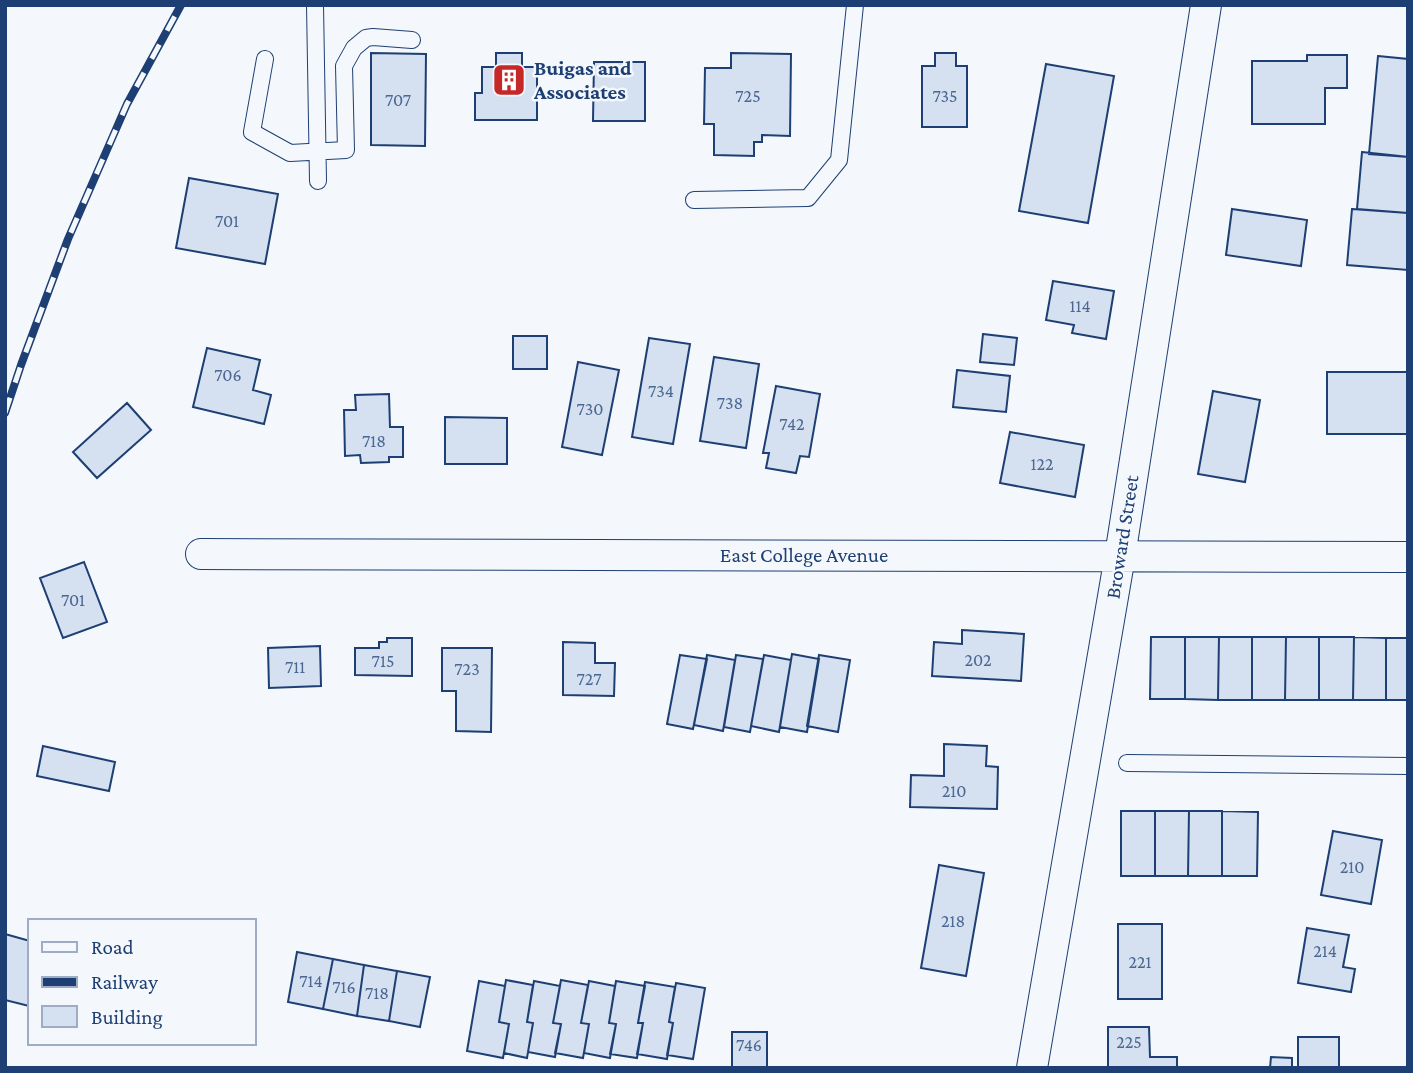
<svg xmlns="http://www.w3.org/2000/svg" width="1413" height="1073" viewBox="0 0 1413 1073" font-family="'Crimson Pro',serif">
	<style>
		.building { fill: #d5e0f0; stroke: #1d3f73; stroke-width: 2 }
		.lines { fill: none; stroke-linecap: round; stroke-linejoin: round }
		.service-casing { stroke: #1d3f73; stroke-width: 18 }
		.minor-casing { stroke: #1d3f73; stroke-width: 32 }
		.service { stroke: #f4f7fb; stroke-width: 16 }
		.minor { stroke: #f4f7fb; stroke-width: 30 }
		.rail-casing { stroke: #1d3f73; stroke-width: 8 }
		.rail { stroke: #f4f7fb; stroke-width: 5; stroke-dasharray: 16; stroke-linecap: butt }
		.labels { text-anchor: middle; stroke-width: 5; stroke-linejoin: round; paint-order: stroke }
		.number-label { font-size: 18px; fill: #4b6792 }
		.poi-label { font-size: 21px; font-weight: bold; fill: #1d3f73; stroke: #f4f7fb; text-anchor: start }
		.street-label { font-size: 21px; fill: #1d3f73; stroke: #f4f7fb }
	</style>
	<rect width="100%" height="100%" fill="#f4f7fb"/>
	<!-- building -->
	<path class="building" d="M371 53 426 54 425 146 371 145Z
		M496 53H522V67H537V120H475V93H482V67H496Z
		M731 53 791 54 790 136 762 135V142H754V156L714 155V124H704L705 68H731Z
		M935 53H956V66H967V127H922V66H935Z
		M1307 55H1347V88H1325V124H1252V61H1307Z
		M1378 56 1408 59V157L1369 154Z
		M594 62H645V121H593Z
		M1046 64 1114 76 1088 223 1019 211Z
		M1362 152 1408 157V213L1357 209Z
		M189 178 278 194 265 264 176 248Z
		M1232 209 1307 220 1301 266 1226 255Z
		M1352 209 1408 213V270L1347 265Z
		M1053 281 1114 291 1106 339 1072 333 1074 325 1046 320Z
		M983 334 1017 338 1014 365 980 362Z
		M513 336H547V369H513Z
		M649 338 690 344 673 444 632 437Z
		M207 348 260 360 253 390 271 395 264 424 193 407Z
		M714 357 759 364 746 448 700 441Z
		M578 362 619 370 602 455 562 447Z
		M957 370 1010 376 1006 412 953 407Z
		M1327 372H1407V434H1327Z
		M776 386 820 394 809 457 800 456 796 473 766 468 769 453H763Z
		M1213 391 1260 400 1245 482 1198 474Z
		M389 394 390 427H403V457H389V462L361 463 360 455 345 456 344 410H356L355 395Z
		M127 403 151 430 97 478 73 452Z
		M445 417 507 418V464H445Z
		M1010 432 1084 445 1075 497 1000 483Z
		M84 562 107 622 63 638 40 578Z
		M962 630 1024 634 1021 681 932 676 934 642 962 644Z
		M1151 637H1185V699H1150Z
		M1185 637H1219L1218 700 1185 699Z
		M1219 637H1252V700H1218Z
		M1252 637H1286L1285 700H1252Z
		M1286 637H1319V700H1285Z
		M1319 637H1354L1353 700H1319Z
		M1354 637 1386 638V700H1353Z
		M387 638H412V676L355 675V648H379V642H387Z
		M1386 638H1408V700H1386Z
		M563 642 595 643V663H615L614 696 563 695Z
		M320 646 321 686 269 688 268 648Z
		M442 648H492L491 732 456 731V691H442Z
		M792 654 819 659 807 732 780 727Z
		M680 655 707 659 693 729 667 724Z
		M707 655 735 660 723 731 694 725Z
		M736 655 763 659 750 732 724 727Z
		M764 655 791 660 779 732 751 726Z
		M819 655 850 660 838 732 807 726Z
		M944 744 987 746 986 766 998 767 997 809 910 807 911 775 944 776Z
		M43 746 115 762 109 791 37 776Z
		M1121 811H1155V876H1121Z
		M1155 811H1189L1188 876H1155Z
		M1189 811H1222V876H1188Z
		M1222 811 1258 812 1257 876H1222Z
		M1333 831 1382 840 1371 904 1321 895Z
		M939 865 984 873 966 976 921 968Z
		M1118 924H1162V999H1118Z
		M1307 928 1349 935 1343 967 1355 969 1351 992 1298 983Z
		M5 934 30 941 29 1006 5 1000Z
		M297 952 333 959 323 1009 288 1002Z
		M333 959 364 965 357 1016 323 1009Z
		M364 965 397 971 389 1021 357 1016Z
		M397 971 430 977 420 1027 389 1021Z
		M506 980 533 985 527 1022 533 1023 527 1058 504 1053 509 1024 499 1022Z
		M561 980 588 985 581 1023 589 1024 583 1058 555 1053 561 1024 553 1023Z
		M479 981 505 986 499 1022 509 1024 503 1058 467 1051Z
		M534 981 560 986 553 1023 561 1024 555 1057 528 1052 533 1023 527 1022Z
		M589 981 615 986 609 1023 616 1024 610 1058 584 1053 589 1024 581 1023Z
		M616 981 645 986 638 1023H643L637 1058 610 1054 616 1024 609 1023Z
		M645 982 675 987 669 1022 673 1023 667 1059 637 1054 643 1023H638Z
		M676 983 705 988 693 1059 667 1055 673 1023 669 1022Z
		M1108 1027H1149L1150 1057H1177V1068H1108Z
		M732 1032H767V1068H732Z
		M1298 1037H1339V1068H1270L1271 1057 1292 1058V1068H1298Z"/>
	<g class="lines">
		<defs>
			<path id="service" d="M315 5 318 181
				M265 59 252 132 290 153 346 150 344 66 354 48 366 38 373 37 412 40
				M694 200 808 198 839 160 855 5
				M1127 763 1408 766"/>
			<path id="minor" d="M201 554 1408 557
				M1032 1068 1120 556 1206 5"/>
		</defs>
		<!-- service casing -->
		<use href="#service" class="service-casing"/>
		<!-- minor casing -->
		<use href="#minor" class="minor-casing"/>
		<!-- service -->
		<use href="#service" class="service"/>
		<!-- minor -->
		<use href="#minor" class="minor"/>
		<defs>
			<path id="rail" d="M5 413 21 365 68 239 127 104 181 5"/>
		</defs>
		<!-- rail casing -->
		<use href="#rail" class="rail-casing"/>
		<!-- rail -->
		<use href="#rail" class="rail"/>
	</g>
	<!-- icons -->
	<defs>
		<symbol id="building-square" viewBox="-11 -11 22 22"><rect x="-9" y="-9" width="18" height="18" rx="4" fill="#c62828" stroke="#f4f7fb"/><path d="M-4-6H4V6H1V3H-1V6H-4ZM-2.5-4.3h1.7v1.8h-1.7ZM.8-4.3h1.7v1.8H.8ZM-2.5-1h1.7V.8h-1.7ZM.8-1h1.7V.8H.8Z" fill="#fff"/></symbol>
	</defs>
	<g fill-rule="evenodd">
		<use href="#building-square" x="490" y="61" width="38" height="38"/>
	</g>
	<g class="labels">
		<!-- number labels -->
		<g class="number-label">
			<text x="748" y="102">725</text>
			<text x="945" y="102">735</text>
			<text x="398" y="106">707</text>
			<text x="227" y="227">701</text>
			<text x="1080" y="312">114</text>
			<text x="228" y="381">706</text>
			<text x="661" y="397">734</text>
			<text x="730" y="409">738</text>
			<text x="590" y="415">730</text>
			<text x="792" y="430">742</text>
			<text x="374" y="447">718</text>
			<text x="1042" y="470">122</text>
			<text x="73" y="606">701</text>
			<text x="978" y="666">202</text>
			<text x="383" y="667">715</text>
			<text x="295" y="673">711</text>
			<text x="467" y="675">723</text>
			<text x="589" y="685">727</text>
			<text x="954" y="797">210</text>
			<text x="1352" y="873">210</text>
			<text x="953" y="927">218</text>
			<text x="1325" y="957">214</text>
			<text x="1140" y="968">221</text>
			<text x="311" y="987">714</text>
			<text x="344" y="993">716</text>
			<text x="377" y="999">718</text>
			<text x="1129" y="1048">225</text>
			<text x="749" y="1051">746</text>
		</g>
		<!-- poi labels -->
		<g class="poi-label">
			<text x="534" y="75">Buigas and<tspan x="534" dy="24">Associates</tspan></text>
		</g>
		<!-- street labels -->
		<g class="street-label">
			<text transform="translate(1122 537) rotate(-81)" y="7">Broward Street</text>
			<text x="804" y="562">East College Avenue</text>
		</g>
	</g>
	<!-- border -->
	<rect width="1413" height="1073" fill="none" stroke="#1d3f73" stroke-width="14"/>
	<!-- legend -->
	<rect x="28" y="919" width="228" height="126" fill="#f4f7fb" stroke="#9eadc5" stroke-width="2"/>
	<rect x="42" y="942" width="35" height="10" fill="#f4f7fb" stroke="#9eadc5" stroke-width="2"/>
	<text x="91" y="954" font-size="21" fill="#1d3f73">Road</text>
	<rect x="42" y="977" width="35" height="10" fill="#1d3f73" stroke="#9eadc5" stroke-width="2"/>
	<text x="91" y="989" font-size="21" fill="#1d3f73">Railway</text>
	<rect x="42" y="1006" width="35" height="21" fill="#d5e0f0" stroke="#9eadc5" stroke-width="2"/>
	<text x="91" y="1024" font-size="21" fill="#1d3f73">Building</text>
</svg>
